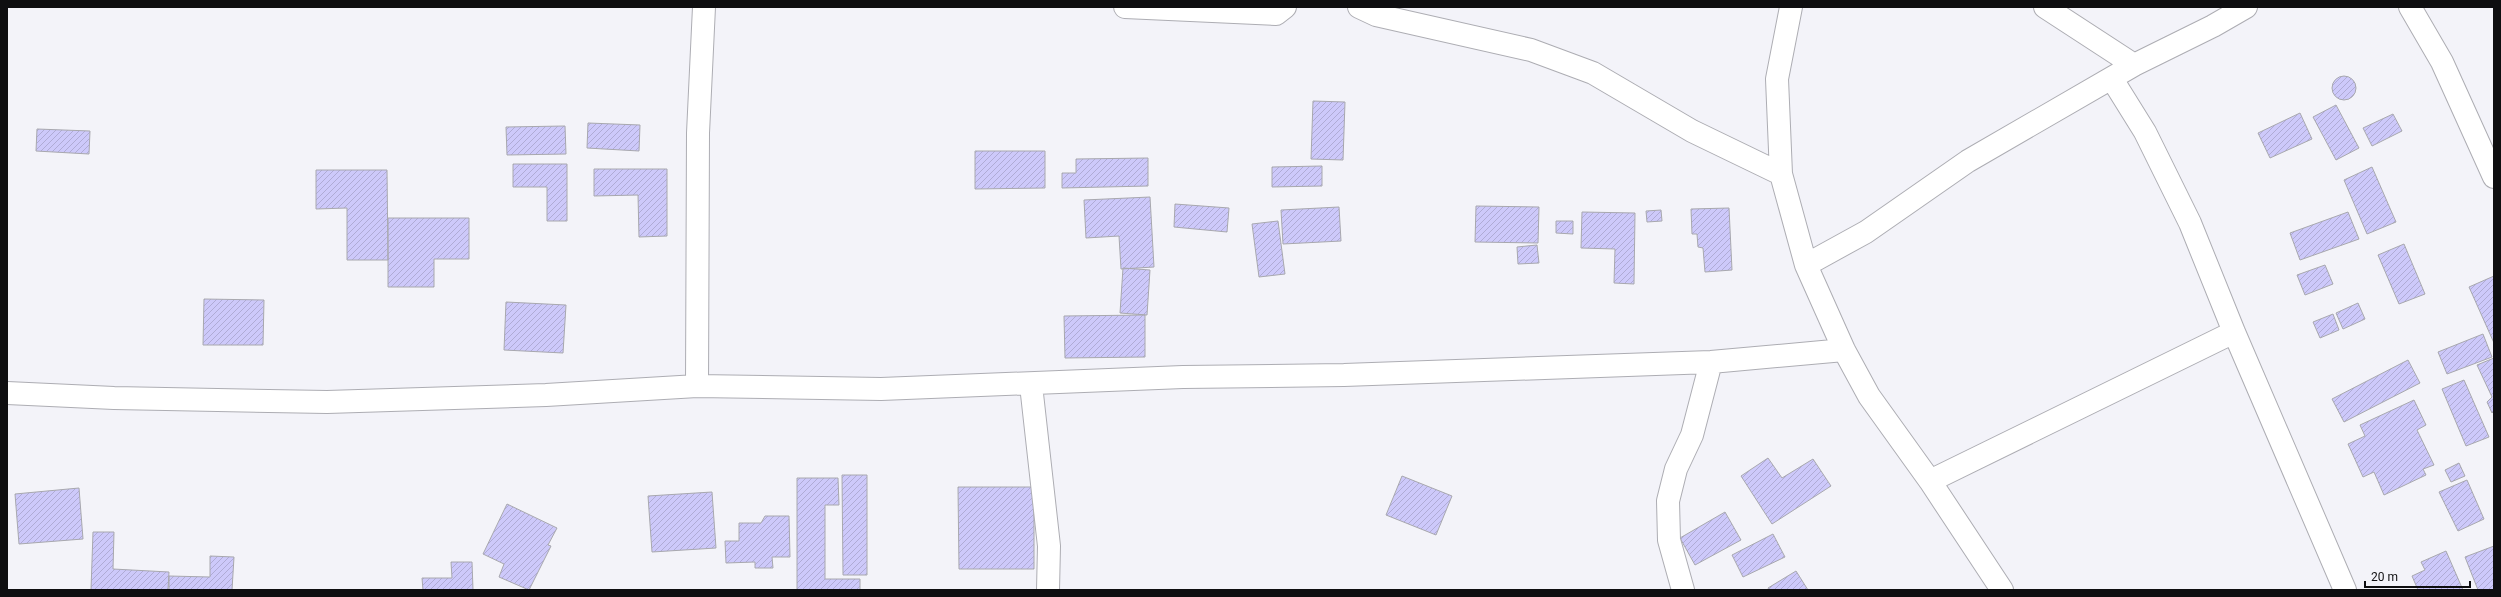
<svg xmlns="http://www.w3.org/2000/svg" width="2501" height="597" viewBox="0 0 2501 597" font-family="Roboto,sans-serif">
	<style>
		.building { fill: url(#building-hatch); stroke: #a8a8ae }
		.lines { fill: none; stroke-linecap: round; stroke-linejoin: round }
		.minor-casing { stroke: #adadb3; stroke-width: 24 }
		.minor { stroke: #fff; stroke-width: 22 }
	</style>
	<defs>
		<pattern id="building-hatch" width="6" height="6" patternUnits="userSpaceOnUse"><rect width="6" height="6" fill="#cdc9fa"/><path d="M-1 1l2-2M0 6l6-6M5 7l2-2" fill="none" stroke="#afabd5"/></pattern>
	</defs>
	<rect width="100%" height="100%" fill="#f3f3f9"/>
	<!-- building -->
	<path class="building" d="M2332 88a12 12 0 1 1 24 0a12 12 0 1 1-24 0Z
		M1313 101 1345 102 1343 160 1311 159Z
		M2336 105 2359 148 2336 160 2313 117Z
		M2300 113 2312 139 2270 158 2258 133Z
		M2393 114 2402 131 2372 146 2363 128Z
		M588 123 640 125 639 151 587 148Z
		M565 126 566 154 507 155 506 127Z
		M37 129 90 131 89 154 36 151Z
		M975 151H1045V188L975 189Z
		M1148 158V186L1062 188V173H1076V159Z
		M513 164H567V221H547V187H513Z
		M1322 166V186L1272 187V167Z
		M2372 167 2396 222 2367 234 2344 180Z
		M594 169H667V236L639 237 638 195 594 196Z
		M316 170H387L388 260H347V208L316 209Z
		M1150 197 1154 267 1121 269 1119 236 1086 238 1084 200Z
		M1175 204 1229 208 1227 232 1174 227Z
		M1476 206 1539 207 1538 243 1475 242Z
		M1339 207 1341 241 1283 244 1281 210Z
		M1729 208 1732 270 1705 272 1703 248 1698 247 1697 234H1692L1691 209Z
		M1661 210 1662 221 1647 222 1646 211Z
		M1582 212 1635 213 1634 284 1614 283 1615 249 1581 248Z
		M2348 212 2359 239 2300 260 2290 233Z
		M388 218H469V259H434V287H388Z
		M1278 221 1285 274 1259 277 1252 224Z
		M1556 221H1573V234L1556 233Z
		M2404 244 2425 294 2399 304 2378 255Z
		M1537 245 1539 263 1518 264 1517 247Z
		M2325 265 2333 284 2305 295 2297 275Z
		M1123 268 1150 270 1147 315 1120 313Z
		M2494 276V343L2469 287Z
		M204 299 264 300 263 345H203Z
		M506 302 566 305 563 353 504 350Z
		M2358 303 2365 319 2343 329 2336 313Z
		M2333 314 2339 330 2320 338 2313 322Z
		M1145 315V357L1065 358 1064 316Z
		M2483 334 2492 357 2447 374 2438 352Z
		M2494 358V411L2492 413 2487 402 2492 397 2477 365Z
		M2408 360 2420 383 2344 422 2332 399Z
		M2464 380 2489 437 2466 446 2442 389Z
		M2414 400 2426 425 2417 430 2434 465 2423 469 2426 475 2384 495 2374 472 2363 477 2348 444 2365 436 2360 425Z
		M1768 458 1782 478 1813 459 1831 486 1772 524 1741 476Z
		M2459 463 2465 476 2451 482 2445 470Z
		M842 475H867V575H843Z
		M1402 476 1452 496 1436 535 1386 515Z
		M797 478H838L839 505H825V579H860V590H797Z
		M2467 480 2484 519 2458 531 2439 492Z
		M958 487H1034V569H959Z
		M79 488 83 539 19 544 15 494Z
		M712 492 716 548 652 552 648 496Z
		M507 504 557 528 548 545 551 546 529 590 499 577 504 564 483 554Z
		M1725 512 1741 540 1695 565 1680 538Z
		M765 516H789L790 557H772L773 568H755V562L726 563 725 541H739V523H761Z
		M93 532H114L113 569 169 572 168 590H91Z
		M1773 534 1785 557 1743 577 1732 555Z
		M2494 546V590H2478L2465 557Z
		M2446 551 2463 590H2418L2412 576 2425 570 2421 562Z
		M210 556 234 557 232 590H169V576L210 577Z
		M451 562H472L473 590H423L422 578H452Z
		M1796 571 1808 590H1769L1768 588Z"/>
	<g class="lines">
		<defs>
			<path id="minor" d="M1125 7 1276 14 1285 7
				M1359 7 1376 15 1531 50 1593 73 1692 131 1781 174
				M1791 7 1777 79 1781 174 1806 265 1844 350 1869 396 1930 481 2002 590
				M2045 7 2134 65
				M2410 7 2442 62 2494 177
				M2112 79 2145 132 2190 223 2234 332 2345 590
				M1806 265 1866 232 1968 161 2134 65 2213 26 2246 7
				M1031 385 1049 546 1048 590
				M697 386 698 133 704 7
				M7 393 114 398 327 402 546 395 697 386 881 389 1183 377 1344 375 1711 362 1844 350
				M1930 481 2234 332
				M1683 590 1669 540 1668 501 1676 469 1692 435 1711 362"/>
		</defs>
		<!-- minor casing -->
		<use href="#minor" class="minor-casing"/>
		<!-- minor -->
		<use href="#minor" class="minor"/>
	</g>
	<!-- border -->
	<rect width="2501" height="597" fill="none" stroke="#0e0e10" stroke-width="16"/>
	<!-- scale -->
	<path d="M2365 581v6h105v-6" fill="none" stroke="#0e0e10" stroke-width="2"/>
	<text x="2371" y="581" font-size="12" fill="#0e0e10" stroke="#f3f3f9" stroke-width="3" paint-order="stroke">20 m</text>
</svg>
